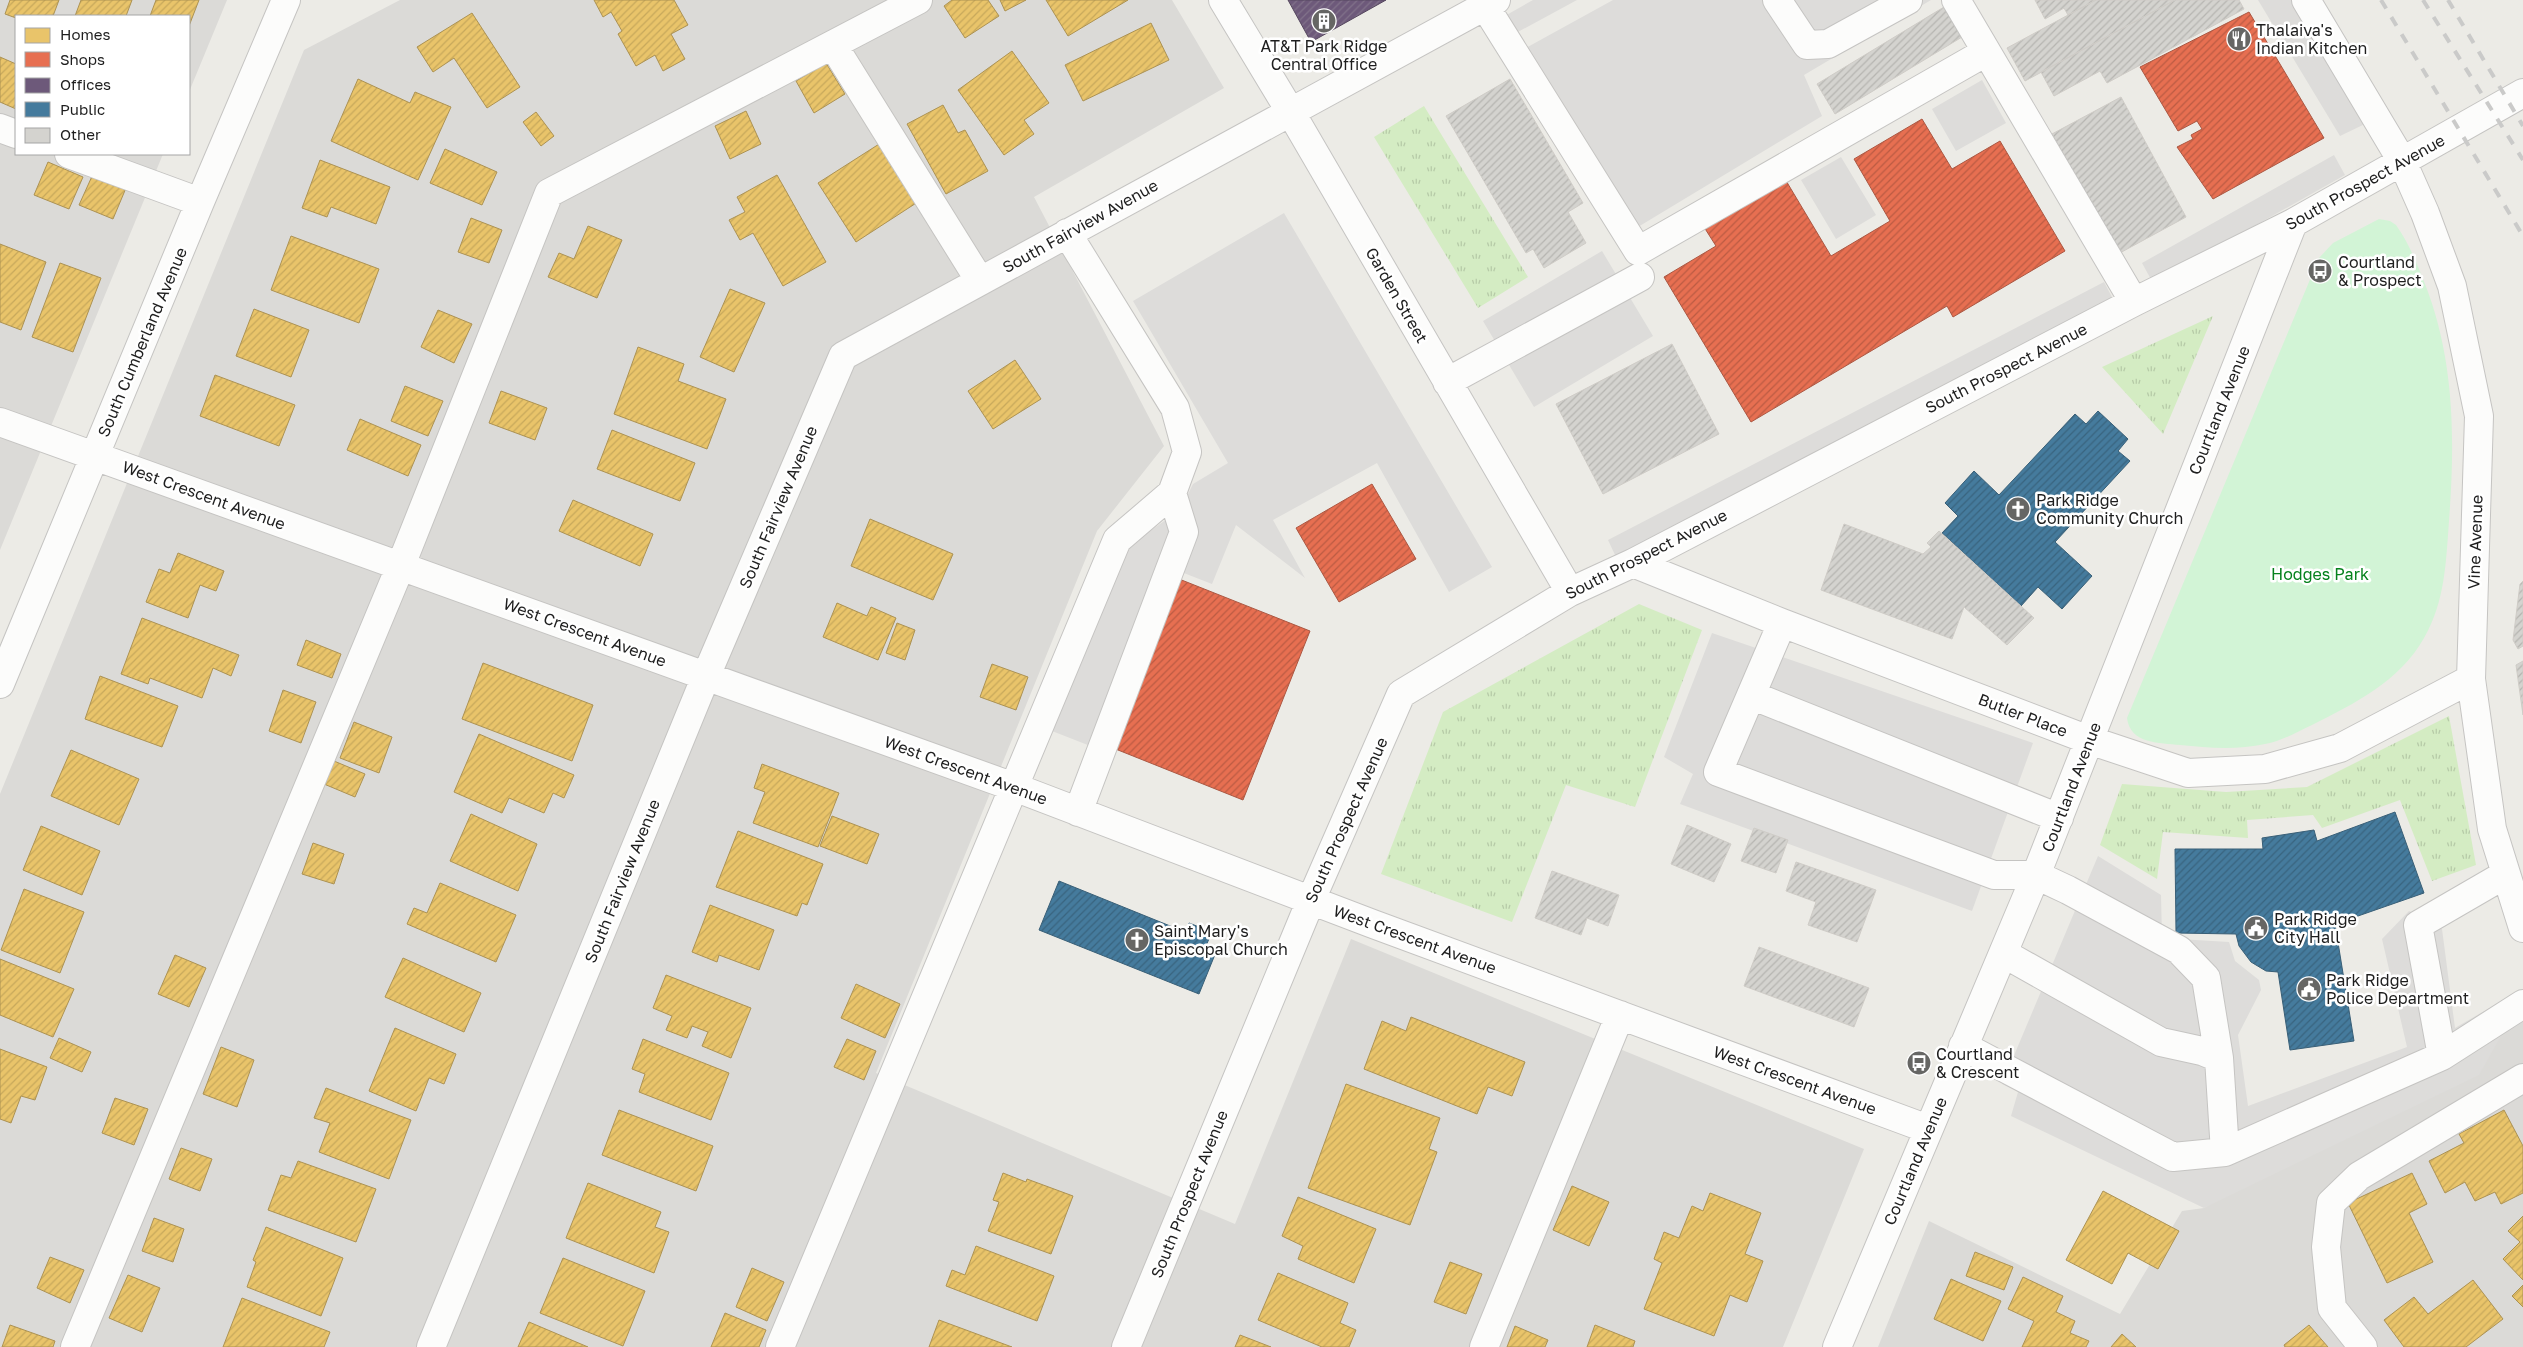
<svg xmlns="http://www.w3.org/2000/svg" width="2523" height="1347" viewBox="0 0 2523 1347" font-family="'Golos Text',sans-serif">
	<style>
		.residential { fill: #dbdad7 }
		.grass { fill: url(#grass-tufts) }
		.park { fill: #d2f4d6 }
		.parking { fill: #dddcda }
		.homes { fill: url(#homes-hatch); stroke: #ac9253 }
		.shops { fill: url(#shops-hatch); stroke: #ab5742 }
		.offices { fill: url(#offices-hatch); stroke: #55475e }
		.public { fill: url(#public-hatch); stroke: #395f77 }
		.building { fill: url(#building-hatch); stroke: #cfccc7 }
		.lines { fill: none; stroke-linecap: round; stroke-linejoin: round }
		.minor-casing { stroke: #c5c4c2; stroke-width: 30 }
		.minor { stroke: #fcfcfb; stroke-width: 28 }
		.rail { stroke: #cacac9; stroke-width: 4; stroke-dasharray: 10 10; stroke-linecap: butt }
		.labels { text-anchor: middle; stroke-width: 5; stroke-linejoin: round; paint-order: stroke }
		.poi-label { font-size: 16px; fill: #1e1e1e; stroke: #fff; text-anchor: start }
		.street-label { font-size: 16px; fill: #1e1e1e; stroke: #fff }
		.park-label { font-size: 16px; fill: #06821d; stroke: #fff }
	</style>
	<defs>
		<pattern id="grass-tufts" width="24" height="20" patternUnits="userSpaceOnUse" patternTransform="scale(1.25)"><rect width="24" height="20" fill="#d4ecc3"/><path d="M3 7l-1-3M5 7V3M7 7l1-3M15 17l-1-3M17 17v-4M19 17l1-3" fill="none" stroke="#b6caa7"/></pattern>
		<pattern id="homes-hatch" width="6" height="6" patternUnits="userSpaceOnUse" patternTransform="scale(1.25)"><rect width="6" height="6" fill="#e9c46a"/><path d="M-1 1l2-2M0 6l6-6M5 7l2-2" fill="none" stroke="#c7a85b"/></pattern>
		<pattern id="shops-hatch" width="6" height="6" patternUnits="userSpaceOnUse" patternTransform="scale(1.25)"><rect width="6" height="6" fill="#e76f51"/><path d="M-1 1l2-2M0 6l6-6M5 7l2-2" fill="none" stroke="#bb5b43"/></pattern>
		<pattern id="offices-hatch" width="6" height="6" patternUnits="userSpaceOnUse" patternTransform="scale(1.25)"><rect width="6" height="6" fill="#6d597a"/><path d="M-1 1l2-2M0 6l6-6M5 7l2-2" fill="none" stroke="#81728a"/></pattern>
		<pattern id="public-hatch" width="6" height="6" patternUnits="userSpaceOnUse" patternTransform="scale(1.25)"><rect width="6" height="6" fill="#457b9d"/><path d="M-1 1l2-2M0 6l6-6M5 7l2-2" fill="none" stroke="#39647f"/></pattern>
		<pattern id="building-hatch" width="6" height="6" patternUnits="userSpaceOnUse" patternTransform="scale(1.25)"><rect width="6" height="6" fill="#d4d3cf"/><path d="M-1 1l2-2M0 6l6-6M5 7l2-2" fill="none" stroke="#b6b5b1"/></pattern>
	</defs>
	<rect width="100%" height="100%" fill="#ecebe6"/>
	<!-- residential -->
	<path class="residential" d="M0 0H227L189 92V16H16V154H163L0 550Z
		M400 0H1172L1224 88 1034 197 1164 446 1097 531 876 1073 1235 1224 1351 939 1864 1149 1783 1347H0V794L304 50Z
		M2523 996V1347H1878L1929 1221 2120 1314 2182 1211 2204 1208Z"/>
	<!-- grass -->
	<path class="grass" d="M1424 106 1528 277 1478 308 1374 137Z
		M2213 316 2163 434 2102 367Z
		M1639 604 1702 630 1635 807 1566 785 1512 922 1381 874 1443 712Z
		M2449 716 2476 865 2432 881 2400 800 2322 828 2313 815 2247 820 2248 838 2163 832 2157 879 2100 845 2122 784 2226 792 2307 787Z"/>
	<!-- park -->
	<path class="park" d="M2379 219 2390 221 2396 225C2409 243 2417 264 2425 284 2455 361 2455 440 2449 521 2446 562 2445 602 2424 638 2400 681 2354 704 2312 725 2297 732 2282 741 2265 744 2238 750 2208 748 2180 745 2160 743 2130 744 2127 718L2319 258 2333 243Z"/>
	<!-- parking -->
	<path class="parking" d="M1533 0H1577L1516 33 1503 17Z
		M1613 0H1931L1804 75 1822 116 1633 230 1524 49Z
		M2258 0H2291L2367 123 2340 136Z
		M1982 80 2006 123 1956 151 1932 109Z
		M2334 155 2345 175 2153 283 2142 263Z
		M1841 157 1876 215 1836 239 1801 180Z
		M1284 213 1492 567 1449 592 1377 463 1273 520 1305 578 1236 525 1212 584 1171 568 1098 749 1052 731 1127 547 1180 510 1193 484 1228 463 1133 301Z
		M1602 251 1653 336 1534 407 1483 321Z
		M2104 282 2113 299 1616 557 1608 540Z
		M1712 633 2033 743 1972 911 1680 804 1693 774 1664 757Z
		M2098 856 2161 895 2162 938 2229 942 2235 961 2259 980 2261 990 2238 1035 2248 1106 2407 1047 2382 939 2409 911 2442 929 2455 1028 2498 1003 2506 1027 2479 1075 2204 1208 2011 1116 2018 1092 2002 1084Z"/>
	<!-- homes -->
	<path class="homes" d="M10 0H59L53 16H16V18L5 14Z
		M81 0H132L126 16H75Z
		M156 0H199L189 26V16H150Z
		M594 0H674L688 25 671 34 685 59 663 71 655 55 636 66 618 34 622 31 611 12 603 17Z
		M952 0H988L999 16 965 38 944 6Z
		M1000 0H1026L1005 11Z
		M1046 0H1128L1068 36Z
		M472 13 520 87 487 108 454 58 433 72 417 47Z
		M1151 23 1169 60 1083 101 1065 65Z
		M1012 51 1049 103 1024 120 1034 134 1004 155 958 90Z
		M0 57 16 64V109L0 102Z
		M826 63 845 94 814 113 796 81Z
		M358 79 410 103 415 92 451 107 418 180 331 141Z
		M943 105 958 133 965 130 988 171 946 194 907 124Z
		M746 111 761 144 730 159 715 126Z
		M536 112 554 136 541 146 523 122Z
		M887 139 924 198 856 242 818 183Z
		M445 149 497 172 482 205 430 183Z
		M320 160 390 187 376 224 331 207 327 217 302 208Z
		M48 162 83 177 69 209 34 195Z
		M93 174 126 188 113 219 79 205Z
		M777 175 826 262 783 286 753 233 740 240 729 220 745 212 737 197Z
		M471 218 502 230 489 263 458 252Z
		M588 226 622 240 597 298 548 277 559 253 574 259Z
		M291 236 379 269 359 323 271 290Z
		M0 244 46 262 21 330 0 322Z
		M60 263 101 278 73 352 32 337Z
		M730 289 765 303 734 372 700 357Z
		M254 309 309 330 291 377 236 356Z
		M438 310 472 324 454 363 421 347Z
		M638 347 684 364 678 381 726 399 707 449 614 414Z
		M1015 360 1041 399 993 429 968 391Z
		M215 375 295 405 279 446 200 416Z
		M405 386 443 401 428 436 391 421Z
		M501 391 547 408 535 440 489 423Z
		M360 419 421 445 408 476 347 450Z
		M612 430 695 463 680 501 597 469Z
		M573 500 653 534 640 566 559 531Z
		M870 519 953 554 933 600 851 566Z
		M178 553 224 571 216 591 200 585 188 618 146 602 159 569 170 573Z
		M837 603 867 616 871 607 896 618 878 660 823 637Z
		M142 618 239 655 231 676 213 668 202 698 150 678 148 684 121 674Z
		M897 623 915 630 905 660 886 653Z
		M306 640 341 654 332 678 297 665Z
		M483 663 593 705 572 761 462 719Z
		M992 664 1028 677 1016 710 980 697Z
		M100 676 178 706 162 747 85 719Z
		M283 690 316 702 301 743 269 731Z
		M354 722 392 737 379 773 340 758Z
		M479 734 574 775 564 798 553 793 544 813 509 798 502 813 454 792Z
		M71 750 139 779 119 825 51 796Z
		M334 761 365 774 355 797 324 784Z
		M762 764 839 793 818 847 753 823 765 792 754 788Z
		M471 814 537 844 518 891 450 861Z
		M832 816 879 834 867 864 820 846Z
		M41 826 100 851 82 895 23 870Z
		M738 831 823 864 807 905 802 903 797 916 716 887Z
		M313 843 344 854 334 884 302 874Z
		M440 883 516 915 496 962 407 924 414 908 427 913Z
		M24 889 84 912 60 973 1 950Z
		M710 905 774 930 759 970 719 955 717 962 692 952Z
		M175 955 206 968 189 1007 158 994Z
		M403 958 481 993 464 1032 385 997Z
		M0 959 74 989 53 1037 0 1015Z
		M666 975 751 1008 731 1058 702 1046 708 1032 692 1026 687 1038 666 1030 672 1016 653 1008Z
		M856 984 900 1004 885 1038 841 1018Z
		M1411 1017 1525 1062 1512 1096 1488 1087 1477 1114 1364 1069 1382 1021 1406 1031Z
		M395 1028 456 1054 444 1084 429 1078 416 1111 369 1091Z
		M59 1038 91 1052 82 1072 50 1058Z
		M643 1039 729 1073 711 1120 639 1092 645 1074 632 1069Z
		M847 1039 876 1051 864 1080 834 1067Z
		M221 1047 254 1060 237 1107 203 1094Z
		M0 1049 47 1067 35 1100 21 1096 11 1123 0 1119Z
		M1346 1084 1440 1118 1429 1149 1437 1152 1410 1225 1308 1188Z
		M326 1088 411 1120 389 1179 319 1152 330 1123 314 1118Z
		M115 1098 148 1109 134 1145 102 1133Z
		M619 1110 713 1146 696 1191 602 1155Z
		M2504 1110 2523 1146V1193L2501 1204 2495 1192 2475 1201 2465 1182 2445 1193 2429 1161 2464 1143 2459 1134Z
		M181 1148 212 1159 200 1191 169 1179Z
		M298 1161 376 1189 356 1242 268 1210 281 1175 291 1178Z
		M1003 1173 1026 1182 1027 1179 1073 1196 1051 1254 988 1231 999 1202 993 1200Z
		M2412 1173 2427 1204 2409 1213 2433 1262 2387 1283 2348 1203Z
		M588 1183 661 1212 655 1227 669 1232 654 1273 566 1238Z
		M1572 1186 1609 1202 1589 1246 1553 1230Z
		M2103 1191 2179 1231 2158 1269 2128 1253 2112 1284 2066 1260Z
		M1710 1193 1761 1213 1745 1254 1763 1261 1747 1302 1730 1295 1714 1336 1644 1309 1662 1263 1654 1259 1664 1232 1679 1238 1692 1206 1703 1211Z
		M1298 1197 1376 1229 1354 1283 1298 1259 1303 1246 1282 1236Z
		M2523 1216V1280L2503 1259 2520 1242 2508 1231Z
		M154 1218 184 1229 173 1262 142 1251Z
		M266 1227 343 1258 321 1316 247 1287 256 1262 253 1260Z
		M976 1246 1054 1276 1037 1321 946 1286 952 1270 965 1275Z
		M1975 1252 2013 1267 2004 1290 1966 1276Z
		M50 1257 84 1270 70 1303 37 1288Z
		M563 1258 645 1291 623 1346 540 1313Z
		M1450 1262 1482 1274 1466 1314 1434 1302Z
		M752 1268 784 1282 767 1321 736 1307Z
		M1278 1273 1348 1303 1340 1323 1356 1330 1349 1347H1322L1258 1320Z
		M128 1275 160 1288 142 1332 109 1318Z
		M2023 1277 2063 1296 2056 1312 2075 1321 2070 1333 2089 1341 2086 1347H2022L2034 1321 2008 1309Z
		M1951 1279 2001 1301 1983 1341 1934 1319Z
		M2473 1280 2503 1319 2466 1347H2404L2384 1320 2414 1297 2428 1314Z
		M2523 1285V1307L2512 1296Z
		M242 1298 330 1332 324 1347H223Z
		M725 1313 766 1330 759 1347H711Z
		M939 1320 1012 1347H929Z
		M529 1322 588 1347H518Z
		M10 1325 55 1341 53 1347H2Z
		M1595 1325 1635 1341 1633 1347H1587Z
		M2309 1325 2328 1347H2285L2284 1345Z
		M1515 1326 1548 1340 1545 1347H1507Z
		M2122 1334 2136 1347H2111Z
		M1240 1335 1271 1347H1235Z"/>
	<!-- shops -->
	<path class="shops" d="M2249 12 2324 138 2213 199 2177 147 2193 139 2191 135 2202 129 2197 121 2178 131 2140 67Z
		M1922 119 1952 169 2000 141 2065 251 1953 317 1947 306 1751 422 1664 277 1716 246 1704 227 1785 179 1831 256 1890 221 1854 159Z
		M1372 484 1416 559 1339 602 1296 528Z
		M1174 577 1310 631 1243 800 1108 746Z"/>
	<!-- offices -->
	<path class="offices" d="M1288 0H1386L1311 42Z"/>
	<!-- public -->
	<path class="public" d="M2098 411 2128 439 2118 451 2130 461 2055 542 2092 576 2062 609 2038 587 2021 606 1942 533 1958 516 1945 503 1974 471 1999 495 2075 414 2086 424Z
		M2395 812 2424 893 2335 924 2354 1041 2290 1050 2278 972 2266 971 2251 962 2239 946 2236 934 2176 933 2175 849H2263L2262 838 2314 830 2317 841Z
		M1059 881 1185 932 1189 923 1212 932 1205 948 1216 952 1199 994 1039 930Z"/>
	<!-- building -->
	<path class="building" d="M2035 0H2096L2068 15 2064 8 2045 19Z
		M2096 0H2175L2025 81 2007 48Z
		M2175 0H2239L2244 9 2107 83 2100 71 2054 96 2041 72Z
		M1944 7 1962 37 1835 114 1817 84Z
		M1510 79 1583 203 1568 212 1586 243 1544 268 1533 249 1526 253 1446 116Z
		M2121 97 2186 217 2118 254 2052 134Z
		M1672 344 1719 434 1603 494 1556 404Z
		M1844 524 1923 554 1931 547 1927 543 1939 531 2034 618 2007 645 1964 607 1952 639 1821 590Z
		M2523 581V646L2518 649 2513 640 2520 584Z
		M2523 661V715L2516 665Z
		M1687 825 1731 844 1714 882 1671 864Z
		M1754 828 1788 840 1776 873 1741 861Z
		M1796 862 1876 890 1857 942 1808 925 1816 902 1786 891Z
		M1552 871 1619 895 1608 926 1587 918 1581 935 1535 918Z
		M1759 947 1869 988 1854 1027 1744 986Z"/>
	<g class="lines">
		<defs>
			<path id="minor" d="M1223 0 1290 111 1570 592
				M1777 0 1807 45 1828 44 1908 0
				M1956 0 2134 302
				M2306 0 2402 161 2425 213 2452 286 2479 416 2471 679 2492 829 2523 928
				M1485 6 1638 251 1986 52
				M833 45 980 281
				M0 128 16 134
				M69 154 200 202
				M1447 382 1640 277
				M0 422 1014 787 1373 924 1928 1129
				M1633 563 1782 623 2089 740 2188 773 2265 769 2340 748 2471 679
				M1782 623 1718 772 1994 875H2036L2068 890 2179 950 2206 978 2219 1058 2225 1152
				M0 684 200 202 286 0
				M1751 695 2059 818
				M1078 812 1184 532 1172 493
				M2003 953 2161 1042 2202 1051 2219 1058
				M1963 1046 2173 1157 2225 1152 2442 1056 2418 925 2506 874
				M2442 1056 2523 1004
				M75 1347 401 565 549 193 918 0
				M431 1347 706 676 843 356 1496 0
				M780 1347 1117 540 1172 493 1187 452 1175 408 1067 233
				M1126 1347 1311 900 1401 694 1570 592 1633 563 2134 302 2293 223 2523 93
				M1484 1347 1620 1015
				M1837 1347 2036 875 2293 223
				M2363 1347 2332 1308 2326 1247 2331 1203 2359 1176 2523 1078"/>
		</defs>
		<!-- minor casing -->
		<use href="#minor" class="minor-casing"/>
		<!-- minor -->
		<use href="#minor" class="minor"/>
		<!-- rail -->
		<path class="rail" d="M2381 0 2523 236
			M2423 0 2523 160
			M2448 0 2523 126"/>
	</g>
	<!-- icons -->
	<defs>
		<symbol id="building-disc" viewBox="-11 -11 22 22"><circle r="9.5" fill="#666664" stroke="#fff"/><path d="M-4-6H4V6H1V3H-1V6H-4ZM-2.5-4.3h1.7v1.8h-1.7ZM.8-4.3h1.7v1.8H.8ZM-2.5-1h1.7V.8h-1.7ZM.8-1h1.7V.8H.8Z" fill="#fff"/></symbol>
		<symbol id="restaurant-disc" viewBox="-11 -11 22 22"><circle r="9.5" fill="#666664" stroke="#fff"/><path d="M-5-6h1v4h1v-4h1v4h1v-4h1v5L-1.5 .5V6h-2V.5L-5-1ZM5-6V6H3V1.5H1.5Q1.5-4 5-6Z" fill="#fff"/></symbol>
		<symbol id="bus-disc" viewBox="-11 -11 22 22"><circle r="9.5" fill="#666664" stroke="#fff"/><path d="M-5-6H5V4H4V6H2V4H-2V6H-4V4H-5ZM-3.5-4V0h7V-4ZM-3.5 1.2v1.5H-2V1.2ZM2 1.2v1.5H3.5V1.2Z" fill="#fff"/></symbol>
		<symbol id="church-disc" viewBox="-11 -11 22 22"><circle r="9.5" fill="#666664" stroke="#fff"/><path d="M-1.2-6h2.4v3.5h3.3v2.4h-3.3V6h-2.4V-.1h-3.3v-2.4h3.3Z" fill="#fff"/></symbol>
		<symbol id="civic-disc" viewBox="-11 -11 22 22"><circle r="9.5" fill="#666664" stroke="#fff"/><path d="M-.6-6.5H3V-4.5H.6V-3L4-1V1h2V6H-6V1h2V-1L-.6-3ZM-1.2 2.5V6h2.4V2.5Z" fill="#fff"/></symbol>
	</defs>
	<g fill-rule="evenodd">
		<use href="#building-disc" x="1310" y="7" width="28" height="28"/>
		<use href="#restaurant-disc" x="2225" y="25" width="28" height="28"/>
		<use href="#bus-disc" x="2306" y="257" width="28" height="28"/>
		<use href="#church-disc" x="2004" y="495" width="28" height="28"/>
		<use href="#civic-disc" x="2242" y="914" width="28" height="28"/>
		<use href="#church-disc" x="1123" y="926" width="28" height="28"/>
		<use href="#civic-disc" x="2295" y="975" width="28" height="28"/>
		<use href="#bus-disc" x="1905" y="1049" width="28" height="28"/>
	</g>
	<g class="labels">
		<!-- poi labels -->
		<g class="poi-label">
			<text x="2256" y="36">Thalaiva's<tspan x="2256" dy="18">Indian Kitchen</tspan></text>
			<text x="1324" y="52" text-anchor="middle">AT&amp;T Park Ridge<tspan x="1324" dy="18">Central Office</tspan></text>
			<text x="2338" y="268">Courtland<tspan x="2338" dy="18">&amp; Prospect</tspan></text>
			<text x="2036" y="506">Park Ridge<tspan x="2036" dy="18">Community Church</tspan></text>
			<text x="2274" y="925">Park Ridge<tspan x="2274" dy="18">City Hall</tspan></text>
			<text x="1154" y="937">Saint Mary's<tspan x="1154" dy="18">Episcopal Church</tspan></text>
			<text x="2326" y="986">Park Ridge<tspan x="2326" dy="18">Police Department</tspan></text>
			<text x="1936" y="1060">Courtland<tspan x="1936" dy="18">&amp; Crescent</tspan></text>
		</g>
		<!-- street labels -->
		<g class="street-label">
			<text transform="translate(2365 182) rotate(-29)" y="6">South Prospect Avenue</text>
			<text transform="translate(1080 226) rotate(-29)" y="6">South Fairview Avenue</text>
			<text transform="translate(1397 295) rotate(60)" y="6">Garden Street</text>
			<text transform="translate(142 342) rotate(-67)" y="6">South Cumberland Avenue</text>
			<text transform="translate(2006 368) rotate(-27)" y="6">South Prospect Avenue</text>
			<text transform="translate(2219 410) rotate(-68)" y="6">Courtland Avenue</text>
			<text transform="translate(204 495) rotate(20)" y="6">West Crescent Avenue</text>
			<text transform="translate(778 507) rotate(-67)" y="6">South Fairview Avenue</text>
			<text transform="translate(2475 542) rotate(-88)" y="6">Vine Avenue</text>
			<text transform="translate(1646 554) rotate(-27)" y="6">South Prospect Avenue</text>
			<text transform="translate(585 632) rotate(20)" y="6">West Crescent Avenue</text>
			<text transform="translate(2023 715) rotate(21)" y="6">Butler Place</text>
			<text transform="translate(966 770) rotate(20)" y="6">West Crescent Avenue</text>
			<text transform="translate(2071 787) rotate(-69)" y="6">Courtland Avenue</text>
			<text transform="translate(1346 820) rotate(-66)" y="6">South Prospect Avenue</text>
			<text transform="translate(622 881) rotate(-68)" y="6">South Fairview Avenue</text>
			<text transform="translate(1415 939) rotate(20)" y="6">West Crescent Avenue</text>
			<text transform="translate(1795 1080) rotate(20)" y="6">West Crescent Avenue</text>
			<text transform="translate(1915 1161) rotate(-67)" y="6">Courtland Avenue</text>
			<text transform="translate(1189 1194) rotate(-68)" y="6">South Prospect Avenue</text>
		</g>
		<!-- park labels -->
		<g class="park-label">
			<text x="2320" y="580">Hodges Park</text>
		</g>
	</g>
	<!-- legend -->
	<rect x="15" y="15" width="175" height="140" fill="#ffffff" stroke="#a5a5a5"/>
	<rect x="25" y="28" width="25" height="15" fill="#e9c46a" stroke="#a5a5a5"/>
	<text x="60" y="40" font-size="15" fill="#1e1e1e">Homes</text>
	<rect x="25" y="52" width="25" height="15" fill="#e76f51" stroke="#a5a5a5"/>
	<text x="60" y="65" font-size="15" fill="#1e1e1e">Shops</text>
	<rect x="25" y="78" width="25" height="15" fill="#6d597a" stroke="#a5a5a5"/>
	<text x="60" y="90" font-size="15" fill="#1e1e1e">Offices</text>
	<rect x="25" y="102" width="25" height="15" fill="#457b9d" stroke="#a5a5a5"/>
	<text x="60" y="115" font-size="15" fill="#1e1e1e">Public</text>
	<rect x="25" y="128" width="25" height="15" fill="#d4d3cf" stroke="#a5a5a5"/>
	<text x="60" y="140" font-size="15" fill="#1e1e1e">Other</text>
</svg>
